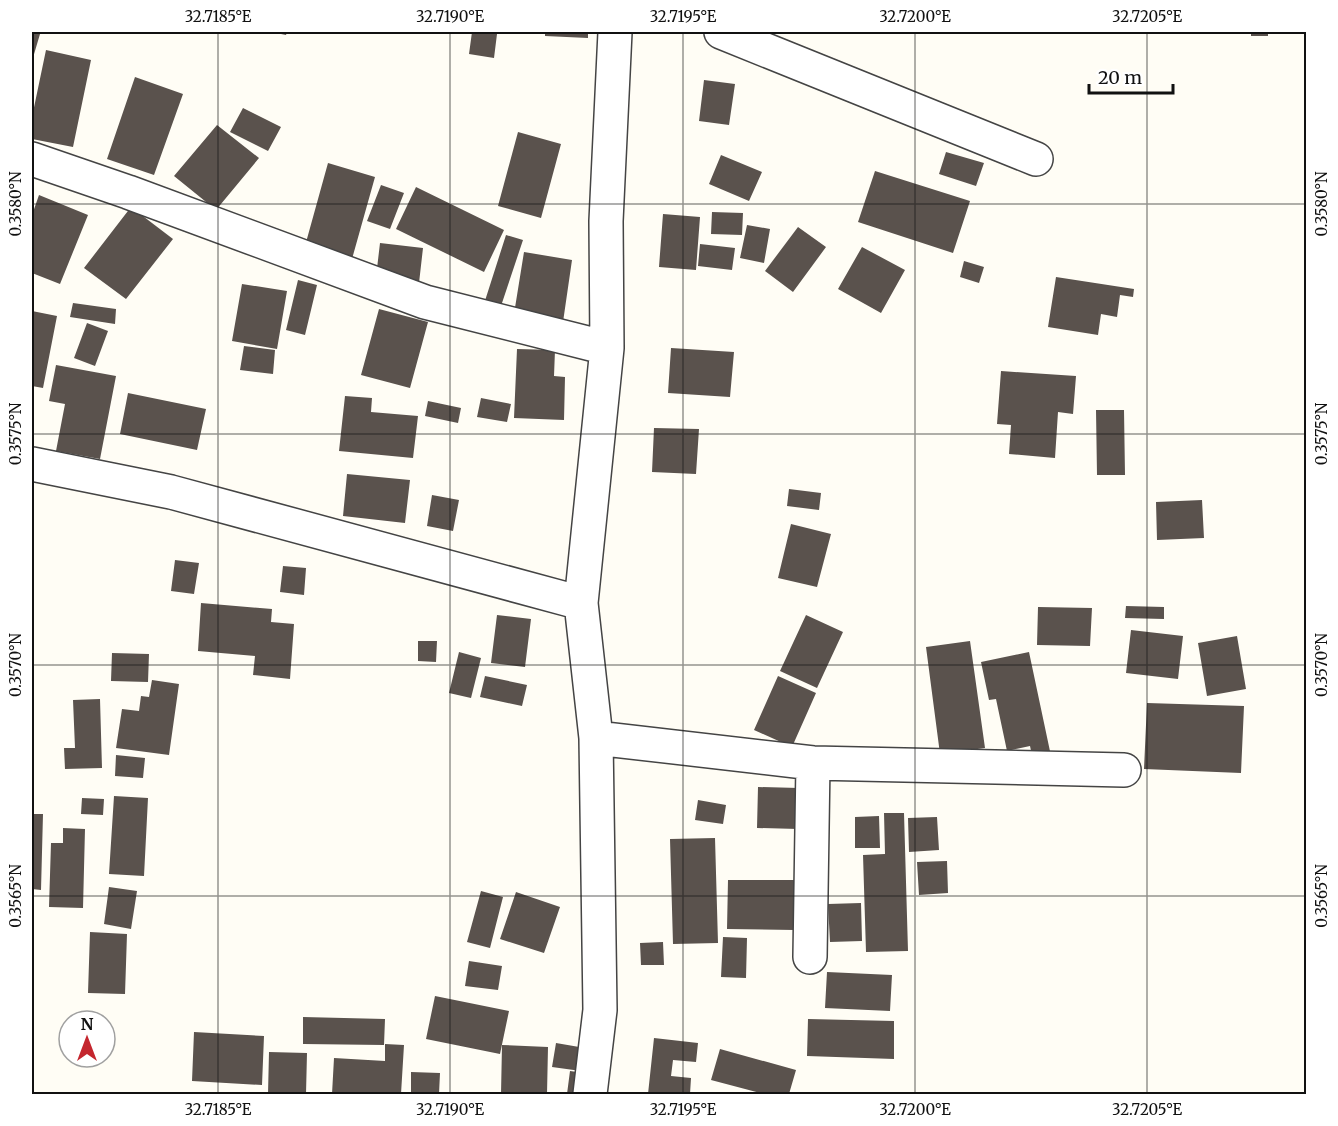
<svg xmlns="http://www.w3.org/2000/svg" width="1338" height="1126" viewBox="0 0 1338 1126" font-family="Merriweather,serif">
	<style>
		.building { fill: #5a524d }
		.lines { fill: none; stroke-linecap: round; stroke-linejoin: round }
		.minor-casing { stroke: #444; stroke-width: 36 }
		.minor { stroke: #fff; stroke-width: 33 }
		.ticks { fill: none; stroke: #111; stroke-width: 1.5; stroke-opacity: 0.45 }
		.neatline { fill: none; stroke: #111; stroke-width: 2 }
		.ticks-label { font-size: 15px; text-anchor: middle; fill: #111 }
	</style>
	<rect width="100%" height="100%" fill="#fffdf5"/>
	<!-- building -->
	<path class="building" d="M32 32 40 34 32 61Z
		M271 32H287L286 35Z
		M472 32 497 34 494 58 469 54Z
		M545 32H588V38L545 36Z
		M1251 32H1268V36H1251Z
		M46 50 91 60 73 147 32 139V117Z
		M135 77 183 94 154 175 107 159Z
		M704 80 735 84 729 125 699 121Z
		M243 108 281 127 268 151 230 132Z
		M217 125 259 158 216 210 174 176Z
		M518 132 561 144 541 218 498 206Z
		M946 152 984 163 976 186 939 174Z
		M721 155 762 172 749 201 709 184Z
		M328 163 375 177 352 259 305 246Z
		M875 171 970 201 953 253 858 222Z
		M381 185 404 193 390 229 367 221Z
		M416 187 504 230 484 272 396 229Z
		M39 195 88 215 60 284 32 273V215Z
		M131 207 173 239 126 299 84 268Z
		M712 212 743 213 742 235 711 234Z
		M663 214 700 217 696 270 659 267Z
		M747 225 770 229 764 263 740 258Z
		M798 227 826 247 793 292 765 271Z
		M506 235 523 240 499 312 483 307Z
		M380 243 423 248 419 283 376 277Z
		M700 244 735 248 732 270 698 266Z
		M862 247 905 270 881 313 838 289Z
		M524 252 572 260 563 322 514 314Z
		M964 261 984 267 979 283 960 277Z
		M1056 277 1134 289 1133 297 1120 295 1117 317 1101 314 1098 335 1048 327Z
		M298 280 317 285 305 335 286 330Z
		M242 284 287 291 277 349 232 341Z
		M73 303 116 309 115 324 70 317Z
		M379 309 428 322 410 388 361 375Z
		M32 311 57 316 43 388 32 386Z
		M87 323 108 331 95 366 74 358Z
		M244 346 275 350 273 374 240 370Z
		M671 348 734 352 730 397 668 393Z
		M517 349 555 350 554 376 565 377 564 420 514 418Z
		M56 365 116 376 100 459 56 451 65 404 49 401Z
		M1001 371 1076 376 1073 414 1058 412 1055 458 1009 454 1011 425 997 424Z
		M128 393 206 409 197 450 120 434Z
		M345 396 372 398 371 412 418 416 413 458 339 451Z
		M481 398 511 404 507 422 477 417Z
		M428 401 461 408 458 423 425 416Z
		M1096 410H1124L1125 475H1097Z
		M654 428 699 429 696 474 652 472Z
		M347 474 410 480 405 523 343 516Z
		M789 489 821 493 819 510 787 506Z
		M432 495 459 500 453 531 427 526Z
		M1202 500 1204 538 1157 540 1156 502Z
		M791 524 831 534 817 587 778 578Z
		M175 560 199 563 194 594 171 591Z
		M283 566 306 568 304 595 280 592Z
		M201 603 272 609 271 622 294 624 290 679 253 675 255 656 198 651Z
		M1126 606 1164 607V619L1125 618Z
		M1038 607 1092 608 1090 646 1037 645Z
		M497 615 531 619 525 667 491 663Z
		M806 615 843 632 817 688 780 671Z
		M1131 630 1183 636 1178 679 1126 673Z
		M1237 636 1246 689 1207 696 1198 643Z
		M418 641H437L436 662 418 661Z
		M970 641 985 748 940 754 926 647Z
		M459 652 481 658 471 698 449 693Z
		M1029 652 1051 756 1033 760 1030 746 1007 751 996 699 989 700 981 662Z
		M112 653 149 654 148 682 111 681Z
		M485 676 527 685 522 706 480 697Z
		M778 676 816 693 792 747 754 730Z
		M152 680 179 684 169 755 116 748 122 709 139 711 141 696 149 697Z
		M100 699 102 768 65 769 64 748H75L73 700Z
		M1147 703 1244 706 1241 773 1144 769Z
		M116 755 145 758 143 778 115 776Z
		M758 787 799 788 798 829 757 828Z
		M114 796 148 798 144 876 109 874Z
		M82 798 104 799 103 815 81 814Z
		M698 800 726 805 723 824 695 820Z
		M884 813H904L908 951 866 952 863 855 885 854Z
		M32 814H43L41 890 32 889Z
		M879 816 880 848H855V817Z
		M937 817 939 850 909 852 908 818Z
		M63 828 85 829 83 908 49 907 51 843H63Z
		M715 838 718 943 673 944 670 839Z
		M947 861 948 893 919 895 917 862Z
		M728 880H795V930L727 929Z
		M109 887 137 891 131 929 104 924Z
		M481 891 503 897 490 948 467 942Z
		M516 892 560 907 544 953 500 939Z
		M861 903 862 941 830 942 828 904Z
		M90 932 127 934 125 994 88 993Z
		M723 937 747 938 746 978 721 977Z
		M663 942 664 965H641L640 943Z
		M469 961 502 966 498 990 465 986Z
		M827 972 892 975 890 1011 825 1008Z
		M435 996 509 1011 500 1054 426 1039Z
		M303 1017 385 1019 384 1045 303 1044Z
		M808 1019 894 1021V1059L807 1056Z
		M194 1032 264 1036 262 1085 192 1081Z
		M654 1038 698 1043 696 1062 673 1060 671 1076 691 1078 690 1094H648Z
		M556 1043 585 1048 581 1071 552 1067Z
		M385 1044 404 1045 401 1094H332L334 1058 385 1061Z
		M502 1045 548 1047 547 1094H501Z
		M720 1049 796 1070 789 1094H764L711 1080Z
		M269 1052 307 1053 306 1094H268Z
		M570 1071 591 1074 588 1094H567Z
		M411 1072 440 1073 439 1094H411Z"/>
	<g class="lines">
		<defs>
			<path id="minor" d="M721 32 1036 159
				M32 159 128 192 425 302 607 348
				M32 464 171 492 581 603
				M596 738 813 763 1124 770
				M810 957 813 763
				M590 1094 600 1010 596 738 581 603 607 348 606 221 615 32"/>
		</defs>
		<!-- minor casing -->
		<use href="#minor" class="minor-casing"/>
		<!-- minor -->
		<use href="#minor" class="minor"/>
	</g>
	<!-- ticks -->
	<path class="ticks" d="M218 32V1094M450 32V1094M683 32V1094M915 32V1094M1147 32V1094M32 204H1306M32 434H1306M32 665H1306M32 896H1306"/>
	<!-- border -->
	<rect width="1338" height="1126" fill="none" stroke="#ffffff" stroke-width="66"/>
	<!-- north arrow -->
	<g transform="translate(87 1039)"><circle r="28" fill="#ffffff" stroke="#a0a0a0" stroke-width="1.5"/>
	<path d="M0-4.5L10 22L0 15L-10 22Z" fill="#c4262e"/>
	<text y="-9" font-size="16" font-weight="bold" text-anchor="middle" fill="#111111">N</text>
	</g>
	<!-- scale -->
	<path d="M1089 84v9h84v-9" fill="none" stroke="#111111" stroke-width="3"/>
	<text x="1098" y="84" font-size="18" fill="#111111" stroke="#ffffff" stroke-width="4.5" paint-order="stroke">20 m</text>
	<rect x="33" y="33" width="1272" height="1060" class="neatline"/>
	<g class="ticks-label">
		<text x="218" y="22">32.7185°E</text>
		<text x="450" y="22">32.7190°E</text>
		<text x="683" y="22">32.7195°E</text>
		<text x="915" y="22">32.7200°E</text>
		<text x="1147" y="22">32.7205°E</text>
		<text transform="translate(16 204) rotate(-90)" y="5">0.3580°N</text>
		<text transform="translate(1322 204) rotate(-90)" y="5">0.3580°N</text>
		<text transform="translate(16 434) rotate(-90)" y="5">0.3575°N</text>
		<text transform="translate(1322 434) rotate(-90)" y="5">0.3575°N</text>
		<text transform="translate(16 665) rotate(-90)" y="5">0.3570°N</text>
		<text transform="translate(1322 665) rotate(-90)" y="5">0.3570°N</text>
		<text transform="translate(16 896) rotate(-90)" y="5">0.3565°N</text>
		<text transform="translate(1322 896) rotate(-90)" y="5">0.3565°N</text>
		<text x="218" y="1115">32.7185°E</text>
		<text x="450" y="1115">32.7190°E</text>
		<text x="683" y="1115">32.7195°E</text>
		<text x="915" y="1115">32.7200°E</text>
		<text x="1147" y="1115">32.7205°E</text>
	</g>
</svg>
